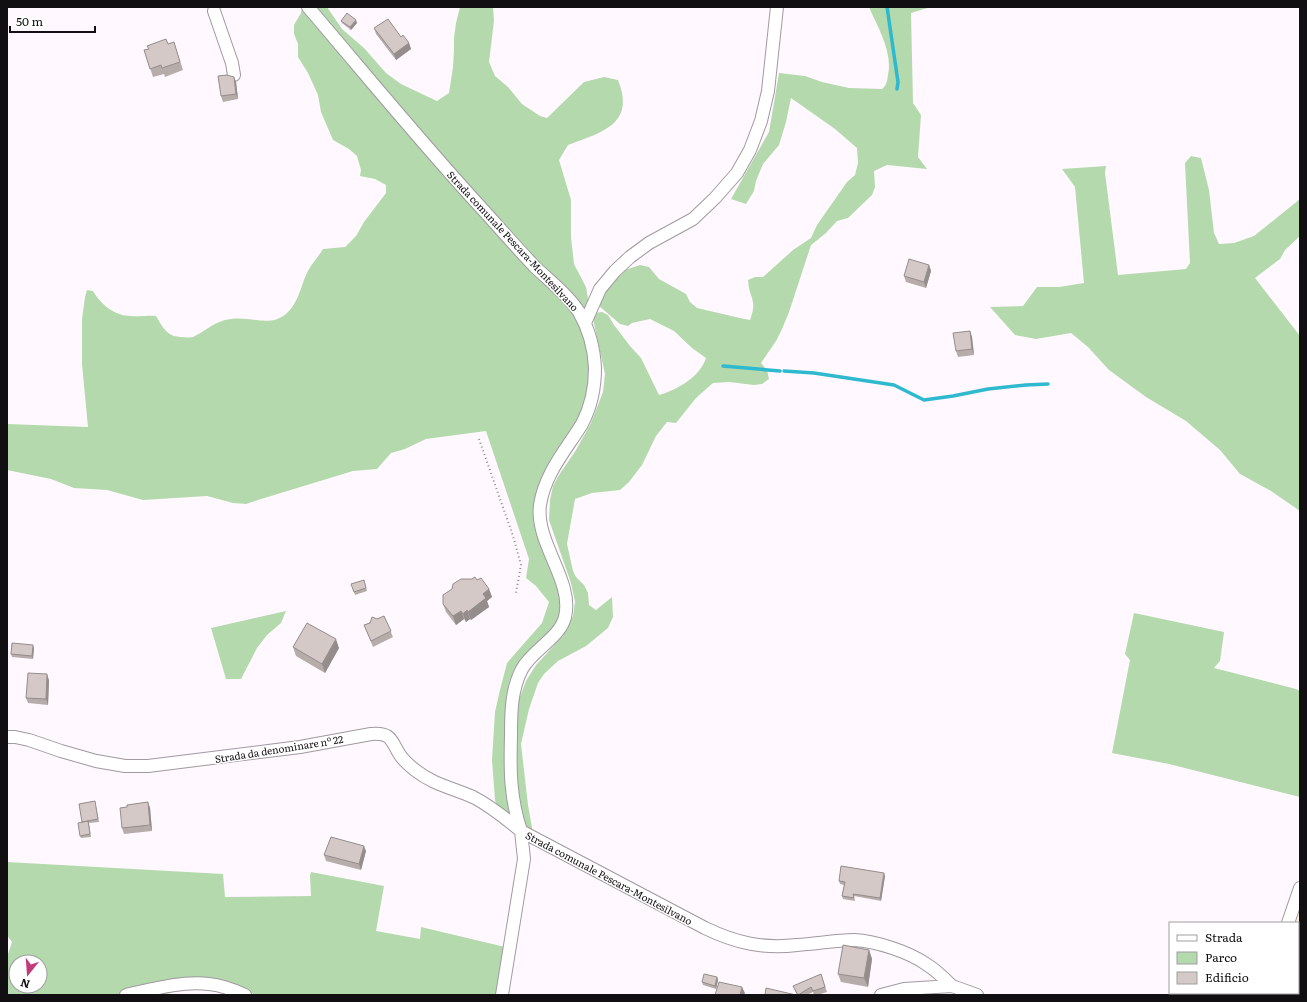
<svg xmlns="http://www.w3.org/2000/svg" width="1307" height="1002" viewBox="0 0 1307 1002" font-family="Literata,serif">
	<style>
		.industrial { fill: #ffeddc }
		.green { fill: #b3d9ac; fill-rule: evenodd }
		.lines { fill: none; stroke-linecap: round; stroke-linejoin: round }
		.stream { stroke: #2eb9cf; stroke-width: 3.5 }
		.minor-casing { stroke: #a099a0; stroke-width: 14 }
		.path { stroke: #8e898d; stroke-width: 2; stroke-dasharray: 1 3; stroke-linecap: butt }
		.minor { stroke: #fff; stroke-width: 12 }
		.wall { fill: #b6adaa }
		.shaded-wall { fill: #948d8b }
		.building { fill: #d4c9c6; stroke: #948d8b }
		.labels { text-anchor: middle; stroke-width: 3; stroke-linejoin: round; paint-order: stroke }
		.street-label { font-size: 10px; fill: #110f11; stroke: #fff }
	</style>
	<rect width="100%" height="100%" fill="#fff8fe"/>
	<!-- industrial -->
	<path class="industrial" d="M1300 906V976H1298V923H1294Z"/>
	<!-- green -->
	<path class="green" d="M302 7H327L342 29 364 48 386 73 401 84 437 101 449 93 453 67 454 50V38L456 23 460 7H493L494 21 489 62 495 76 508 87 522 104 540 116 547 118 584 82 604 77 618 80C636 125 601 132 568 145L559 160 571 200V237L574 264 586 287 589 305 590 364 589 393 580 414 564 444 547 468 540 540 563 604 558 622 519 669 517 705 526 681 536 665 563 636 573 616 575 602 571 583 549 520 550 500 553 486 559 475 576 450 591 423 603 392 605 374 593 319 595 313 602 312 608 315 614 325 630 346 641 358 659 395C677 390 700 377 706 358L692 348 674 331 650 319 632 323 628 326 620 324 598 305 604 294 625 270 640 265 649 267 659 279 686 294 690 302 697 308 740 318 750 320C758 299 749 299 748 280L755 277H763L793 250 811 238 817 225 847 182 855 175 858 163 857 148 835 129 791 98 786 122 779 145 763 164 756 181 754 191 746 204 731 199 769 132 779 73 805 76 822 82 849 88 882 89C887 85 887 81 888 75 893 52 878 28 869 7H931L911 13 913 103 921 115 918 157 927 169 887 165 874 171 875 187 872 195 848 218 837 221 826 233 811 245 789 312 782 329 776 341 761 363 767 370 769 379 762 384 754 385 729 382 713 383 696 398 676 423 667 422 656 436 642 465 629 482 620 490 592 493 575 499 567 544 573 571 576 577 584 585 588 593 589 605 596 610 612 597 613 617 608 628 586 646 558 661 544 674 538 683 529 709 521 744 528 805 533 833 497 807 495 800 492 760 495 712 500 690 507 663 542 623 549 602 536 586 526 578 529 559 486 431 426 439 405 449 391 453 377 469 353 471 261 499 246 504 233 503 207 496 143 500 107 490 74 488 51 479 7 470V424L88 427 82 364V319L85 297 87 290 93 291C101 305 115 316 131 316 140 317 148 315 156 316 160 323 166 334 174 336 179 337 189 338 193 337 206 331 214 321 231 319 251 316 271 328 287 313 300 301 301 283 309 269 313 262 319 256 323 249L345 247 356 236 364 222 386 193V185L375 179 360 176 361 170 357 156 349 149 333 140 321 112 318 95 308 73 298 57V44L294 34V25L301 13Z
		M1191 156 1201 158 1209 190 1214 233 1219 244 1234 243 1254 236 1300 199V236L1285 250 1280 259 1255 278 1300 336V511L1271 491 1240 474 1220 450 1186 421 1146 397 1109 370 1088 347 1071 333 1036 339 1015 335 990 307 1023 306 1037 287H1059L1084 283 1075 187 1062 169 1106 166 1105 173 1118 275 1186 269 1190 263 1185 163Z
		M286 611 281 623 267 635 257 648 241 679H226L211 628Z
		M1134 613 1224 632 1220 661 1214 668 1296 689 1300 691V797L1169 764 1112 753 1130 660 1125 654Z
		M7 862 223 874 225 897 311 896 310 876 311 872 384 886 376 931 420 939 421 927 505 947 496 995H255L240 987 179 980 171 993 160 995H7V957L12 942 7 935ZM16 962H40V986H16Z"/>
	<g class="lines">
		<!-- stream -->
		<path class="stream" d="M887 7 898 82 897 89
			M723 366 780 371
			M784 371 814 373 894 385 924 400 953 396 988 389 1026 385 1048 384"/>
		<defs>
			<path id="minor" d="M308 7C367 76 424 146 486 213 502 231 518 249 535 267 550 281 568 295 579 312 589 329 594 348 595 368 595 386 591 407 582 424 566 450 545 473 540 505 535 543 574 581 565 617 560 638 532 650 522 669 511 690 511 713 511 735 510 770 510 798 521 831L705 928C736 943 763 949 797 945 816 944 835 940 854 940 876 941 909 952 926 964 936 970 944 978 952 986
				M214 11 232 63 234 75
				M585 323 600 289 615 271 630 257 649 243 693 219 715 198 737 173 750 150 761 121 768 91 777 7
				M7 737H15L29 740 61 751 96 761 125 766H148L300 747 371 734C392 732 391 741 400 755 404 761 410 766 415 770 434 785 453 788 473 797 491 806 506 819 521 831L524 859 502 995
				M1288 923 1300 888
				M1298 989 1300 988
				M126 995C153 989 181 981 209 984 222 985 234 990 245 995
				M881 995 904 989 952 986 977 995
				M1260 995 1271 993"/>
		</defs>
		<!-- minor casing -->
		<use href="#minor" class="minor-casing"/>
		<!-- path -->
		<path class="path" d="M479 439 513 536 521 565 516 593"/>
		<!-- minor -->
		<use href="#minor" class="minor"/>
	</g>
	<!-- wall -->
	<path class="wall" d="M341 21 357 23 351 30 342 23Z
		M374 28 401 37 409 43 411 49 396 60 376 34Z
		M174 42 183 70 165 77 164 74 153 77 144 50Z
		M234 77 236 82 238 99 223 102 221 96Z
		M929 265 931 271 926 288 906 282 904 276Z
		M970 331 972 337 974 355 958 357 956 351Z
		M364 580 367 591 355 595 351 584Z
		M477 580 489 589 492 597 487 601 489 607 471 620 470 619 466 622 464 619 456 625 446 612 443 604Z
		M384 616 393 637 373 647 364 625Z
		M293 647 339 648 325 673 296 656Z
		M34 648 33 659 12 657 11 654Z
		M49 680 48 705 28 703 26 698Z
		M95 801 99 822 89 823 91 837 81 838 80 836 82 822 79 804Z
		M148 802 150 808 152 831 124 834 122 828 127 807Z
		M366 851 361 870 326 861 324 855Z
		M885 876 881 901 854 896 855 901 843 899 842 896 844 885 840 884 839 881Z
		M869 950 872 959 868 987 841 982 838 974Z
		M821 974 827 992 817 995H814L813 992 807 995H797L793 986Z
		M717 977 718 980 716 989 703 985 702 982Z"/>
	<!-- shaded-wall -->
	<path class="shaded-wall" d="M356 20 357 23 351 30 350 27Z
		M409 43 411 49 396 60 394 54Z
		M234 77 236 82 238 99 236 94Z
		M929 265 931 271 926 288 924 282Z
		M970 331 972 337 974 355 972 349Z
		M489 589 492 597 487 601 489 607 471 620 468 612 483 594Z
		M467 610 470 619 466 622 463 614Z
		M461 611 464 619 456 625 453 616Z
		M336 639 339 648 325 673 322 664Z
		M33 645 34 648 33 659 32 656Z
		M47 674 49 680 48 705 46 699Z
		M148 802 150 808 152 831 150 825Z
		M364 846 366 851 361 870 359 864Z
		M884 873 885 876 881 901 880 898Z
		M869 950 872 959 868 987 864 978Z
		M717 977 718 980 716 989 715 986Z
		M742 987 745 993 744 995H740Z"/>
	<!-- building -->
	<path class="building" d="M347 13 356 20 350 27 341 21Z
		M388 19 401 37 403 35 409 43 394 54 374 28Z
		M166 39 168 44 174 42 180 62 162 68 161 65 150 69 144 50 149 49 147 46Z
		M227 75 234 77 236 94 221 96 218 76Z
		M909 259 929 265 924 282 904 276Z
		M970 331 972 349 956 351 953 333Z
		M475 577 477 580 481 578 489 589 483 594 486 598 468 612 467 610 463 614 461 611 453 616 443 604V595L452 589 453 584 461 579H472Z
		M364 580 366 588 354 592 351 584Z
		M384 616 391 631 371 641 364 625 370 623 372 617 377 619Z
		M307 623 336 639 322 664 293 647Z
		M12 643 33 645 32 656 11 654Z
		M28 673 47 674 46 699 26 698Z
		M95 801 98 819 82 822 79 804Z
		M148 802 150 825 122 828 120 808 127 807V805Z
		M88 821 90 834 80 836 78 823Z
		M331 837 364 846 359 864 324 855Z
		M841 866 884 873 880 898 853 894 854 898 842 896 845 882 839 881Z
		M843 945 869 950 864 978 838 974Z
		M704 974 717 977 715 986 702 982Z
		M821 974 825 987 813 991 811 987 798 995 793 986Z
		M719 982 742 987 740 995H715Z
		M766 988 796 995H765Z"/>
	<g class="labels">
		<!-- street labels -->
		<g class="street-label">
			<text transform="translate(513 241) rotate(47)" y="4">Strada comunale Pescara-Montesilvano</text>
			<text transform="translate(279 749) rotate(-9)" y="4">Strada da denominare nº 22</text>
			<text transform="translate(609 878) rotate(28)" y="4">Strada comunale Pescara-Montesilvano</text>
		</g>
	</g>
	<!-- border -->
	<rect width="1307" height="1002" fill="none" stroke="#110f11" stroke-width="16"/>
	<!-- legend -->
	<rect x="1169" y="922" width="130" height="72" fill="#ffffff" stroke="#a09fa0"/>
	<rect x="1177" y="935" width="20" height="6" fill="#ffffff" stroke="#a09fa0"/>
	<text x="1205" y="942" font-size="12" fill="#110f11">Strada</text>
	<rect x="1177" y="952" width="20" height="12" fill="#b3d9ac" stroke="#a09fa0"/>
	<text x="1205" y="962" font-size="12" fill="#110f11">Parco</text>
	<rect x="1177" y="972" width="20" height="12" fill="#d4c9c6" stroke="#a09fa0"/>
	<text x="1205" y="982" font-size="12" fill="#110f11">Edificio</text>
	<!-- north arrow -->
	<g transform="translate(28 974) rotate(197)"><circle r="19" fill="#ffffff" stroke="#a09fa0"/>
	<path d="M0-3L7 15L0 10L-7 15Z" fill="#c23a78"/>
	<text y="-6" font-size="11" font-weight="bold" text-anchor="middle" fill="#110f11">N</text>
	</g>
	<!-- scale -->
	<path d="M10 26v6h85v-6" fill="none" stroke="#110f11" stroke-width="2"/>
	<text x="16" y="26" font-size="12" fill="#110f11" stroke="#ffffff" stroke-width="3" paint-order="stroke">50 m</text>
</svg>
